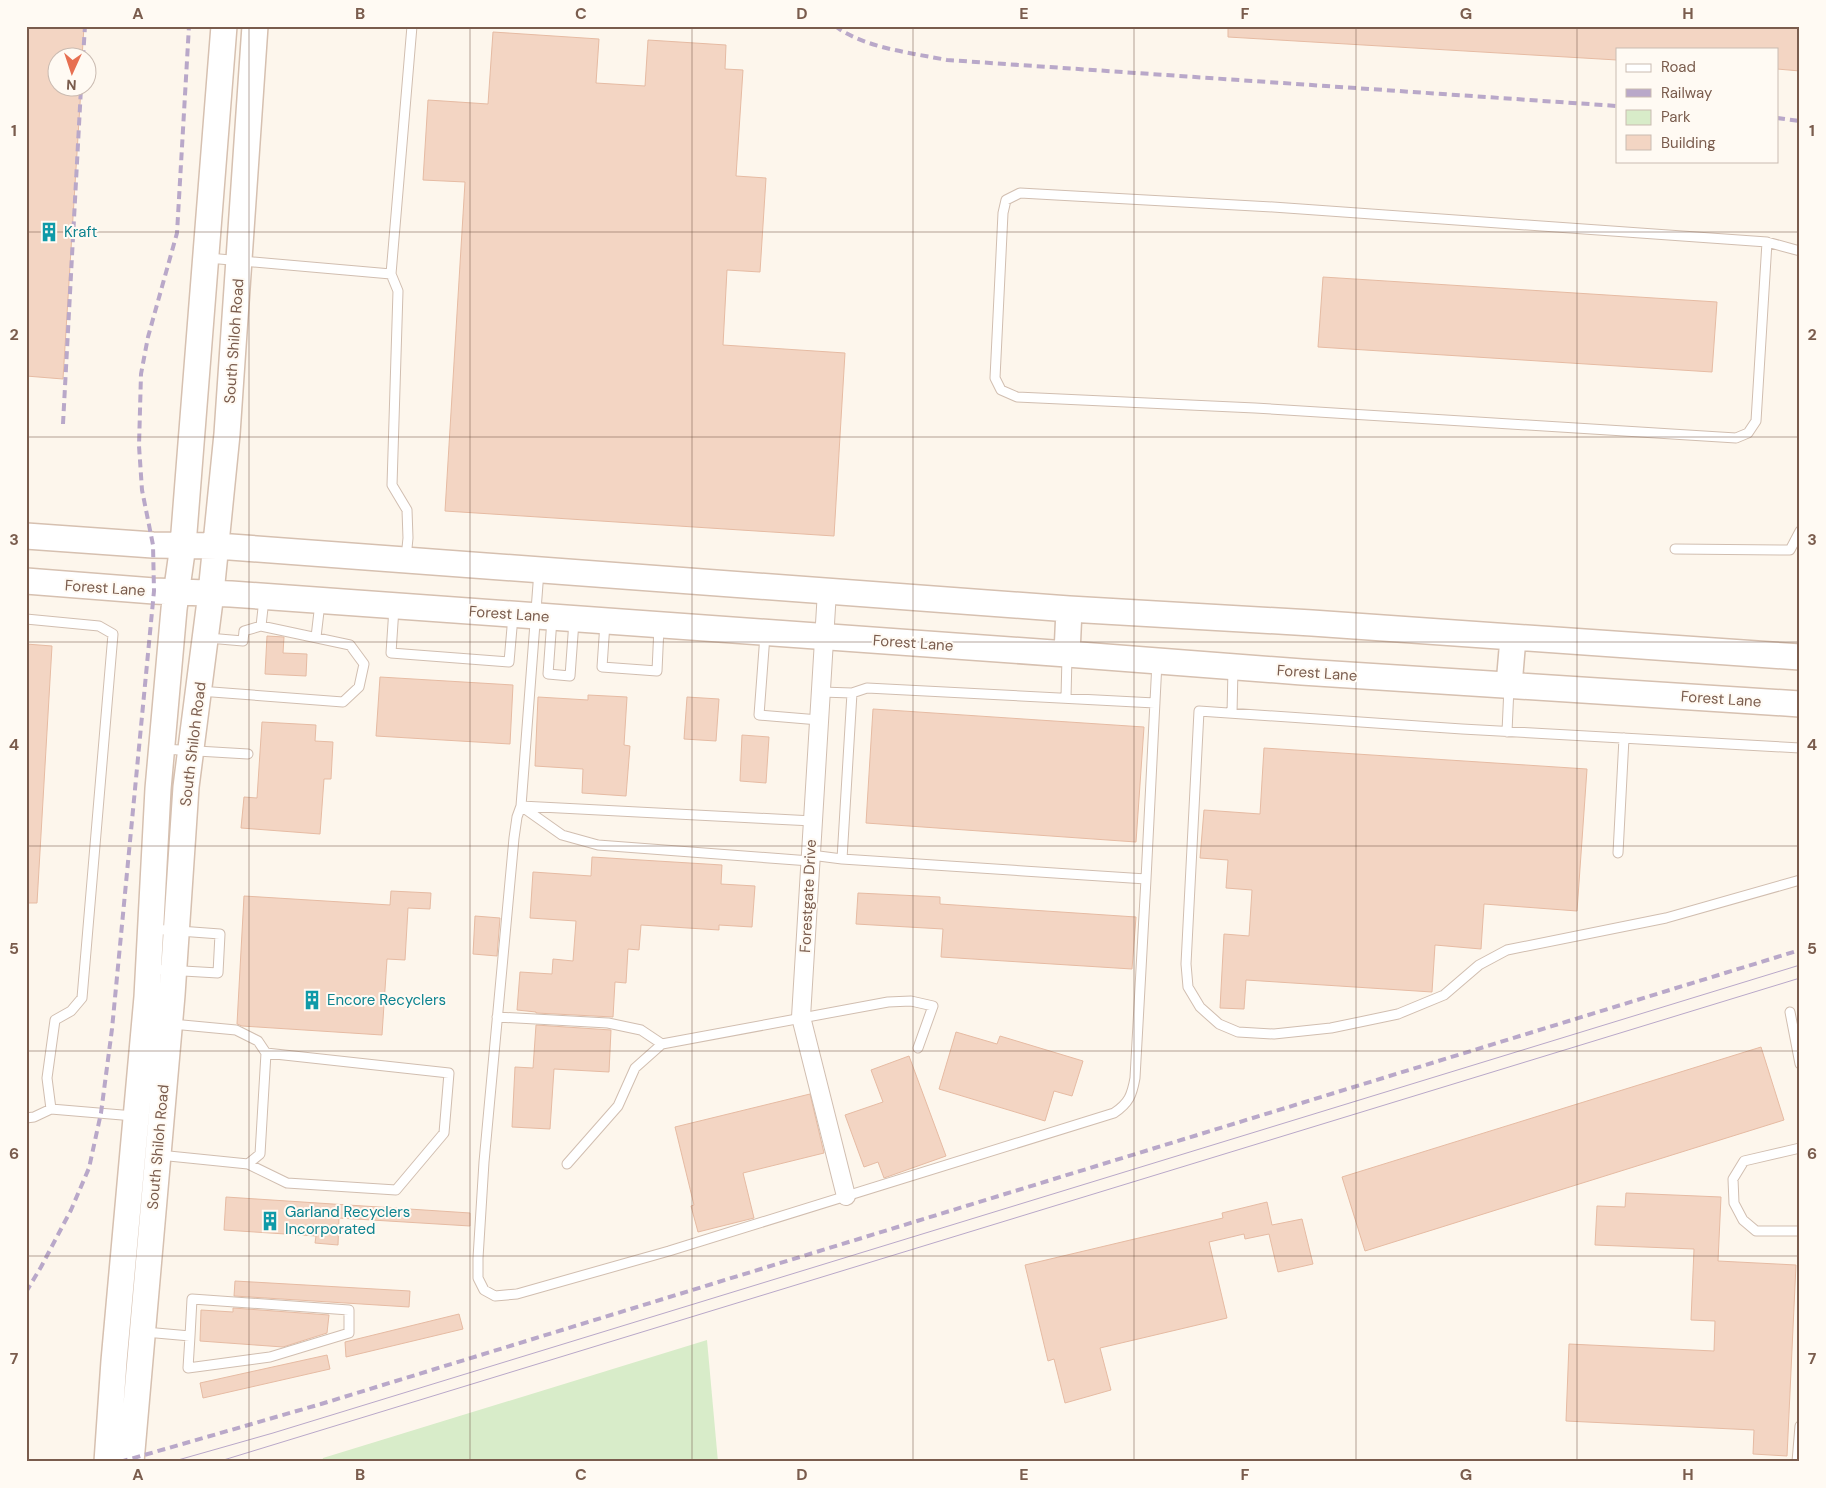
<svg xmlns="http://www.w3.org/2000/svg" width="1826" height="1488" viewBox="0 0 1826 1488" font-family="'DM Sans',sans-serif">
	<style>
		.green { fill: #d8ecc9 }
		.building { fill: #f3d5c3; stroke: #e6bba3 }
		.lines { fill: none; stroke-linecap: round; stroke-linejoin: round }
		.service-casing { stroke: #d1beb0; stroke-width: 11 }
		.minor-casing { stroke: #d1beb0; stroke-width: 20 }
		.secondary-casing { stroke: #d6c0b0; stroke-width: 28 }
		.service { stroke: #fff; stroke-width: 9 }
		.minor { stroke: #fff; stroke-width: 18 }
		.secondary { stroke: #fff; stroke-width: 25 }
		.tram { stroke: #b9a8c9; stroke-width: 1 }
		.rail { stroke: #b9a8c9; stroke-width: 4; stroke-dasharray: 8 5; stroke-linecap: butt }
		.grid { fill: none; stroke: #7a5c4d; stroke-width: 1; stroke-opacity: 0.55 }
		.labels { text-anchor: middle; stroke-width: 4; stroke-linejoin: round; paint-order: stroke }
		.culture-label { font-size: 15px; fill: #0d838f; stroke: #fffaf3; text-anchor: start }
		.street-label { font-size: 15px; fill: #7a5c4d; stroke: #fffaf3 }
		.neatline { fill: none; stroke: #7a5c4d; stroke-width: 2 }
		.grid-label { font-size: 16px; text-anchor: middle; font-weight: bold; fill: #7a5c4d }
	</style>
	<rect width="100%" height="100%" fill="#fdf6ec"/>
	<!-- green -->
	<path class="green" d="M707 1340 718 1462H322L323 1458Z"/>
	<!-- building -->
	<path class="building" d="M26 26H84L82 58H58V88H81L63 379 26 376Z
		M1228 26H1800V71L1777 69V49H1617V60L1228 37Z
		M493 32 599 39 596 83 645 86 648 40 726 45 725 69 743 70 736 176 766 178 760 272 727 270 723 345 845 353 834 536 445 511 465 182 423 180 428 100 488 104Z
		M1323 277 1717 302 1712 372 1318 347Z
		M267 636 284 637 283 653 307 654 306 676 265 674Z
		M26 644 52 646 37 903H26Z
		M380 677 513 685 510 744 376 736Z
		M588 695 627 697 624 745 630 746 626 796 582 793 583 769 535 766 538 697 588 700Z
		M687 697 719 699 716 741 684 739Z
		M873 709 1144 727 1136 842 866 823Z
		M262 722 316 725 315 741 333 742 331 779H324L320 834 241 828 244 797 257 798Z
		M742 735 769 737 766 783 740 781Z
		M1264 748 1587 769 1577 911 1484 904 1481 949 1435 945 1432 992 1246 980 1244 1009 1220 1008 1224 934 1249 936 1252 890 1226 888 1228 860 1200 858 1204 810 1260 814Z
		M592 857 722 865 721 884 755 886 752 927 719 925V930L641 925 639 950 628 949 626 983 615 982 613 1017 536 1013V1012L517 1010 520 972 552 974 553 959 573 961 576 921 530 918 533 872 591 876Z
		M391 891 431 893 430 909 408 908 405 960 387 959 382 1035 242 1026 237 1024 244 896 390 905Z
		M858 893 940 897V904L1136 917 1132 969 941 957 943 929 856 924Z
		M475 916 500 918 497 956 473 954Z
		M536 1025 611 1030 609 1072 554 1069 550 1129 512 1127 515 1067 533 1068Z
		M956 1032 997 1044 1000 1036 1083 1061 1072 1096 1054 1091 1045 1121 939 1089Z
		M1761 1047 1784 1120 1365 1251 1342 1177Z
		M909 1056 946 1156 884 1178 878 1162 864 1167 845 1115 883 1102 871 1070Z
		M810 1094 824 1153 743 1173 754 1218 698 1232 691 1206 694 1205 675 1127Z
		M1626 1193 1721 1197 1718 1261 1796 1265 1787 1456 1753 1454 1754 1430 1566 1421 1569 1344 1714 1351 1715 1321 1691 1320 1694 1249 1595 1245 1597 1206 1625 1207Z
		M226 1197 470 1213V1226L339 1218 338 1245 315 1243 316 1236 224 1230Z
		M1267 1202 1272 1225 1302 1219 1313 1264 1278 1272 1269 1234 1245 1239 1244 1234 1209 1242 1227 1318 1100 1348 1111 1390 1065 1403 1054 1359 1048 1361 1025 1265 1223 1218 1222 1213Z
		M235 1281 410 1291 409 1307 234 1296Z
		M233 1308 329 1315 327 1333 283 1347 200 1341 201 1310 233 1312Z
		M459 1314 463 1329 346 1357 345 1342Z
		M327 1355 330 1369 203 1398 200 1383Z"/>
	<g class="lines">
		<defs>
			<path id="service" d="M1767 242 1756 421 1748 433 1736 438 1255 408 1017 397 1001 390 995 378 1003 213 1006 200 1020 193 1273 207 1767 242 1800 251
				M208 258 391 274 398 291 392 485 407 510 408 538 406 558
				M391 274 412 26
				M1675 549 1790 550 1800 531
				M539 571 521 806 813 821
				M394 608 391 653 509 662 513 616
				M26 619 99 626 113 634 82 998 71 1011 55 1020 47 1078 51 1109
				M552 619 548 674 570 676 574 621
				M605 623 602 667 657 671 659 627
				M261 626 264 599
				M765 635 759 715 819 720
				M316 637 320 603
				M199 691 343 702 359 687 364 664 350 645 261 626 244 631 243 641 208 638
				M821 692 852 693 867 688 1155 703
				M1066 698 1067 656
				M1232 713 1233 669
				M1507 732 1509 687
				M1800 748 1462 729 1199 711 1186 964 1188 987 1200 1007 1219 1024 1238 1032 1274 1034 1331 1028 1398 1014 1444 995 1479 965 1507 950 1666 918 1800 880
				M163 749 248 754
				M1618 853 1624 738
				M811 855 842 859 1146 879 1157 662
				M842 859 852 693
				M810 861 598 845 562 835 521 806 517 817 514 838 484 1162 478 1258V1278L484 1290 495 1296 517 1294 669 1251 1114 1113C1129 1103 1132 1095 1135 1078L1146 879
				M149 969 218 973 220 934 152 929
				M1790 1012 1800 1064
				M497 1017 608 1023 641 1030 662 1044
				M26 1118 34 1117 51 1109 134 1116
				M1800 1148 1744 1161 1733 1179 1734 1203 1743 1220 1756 1231H1800
				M159 1155 248 1164 260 1154 266 1053 258 1041 236 1030 172 1024
				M248 1164 287 1183 396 1190 444 1133 449 1073 266 1053
				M567 1164 618 1106 635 1068 662 1044 888 1002 911 1001 933 1006 918 1048
				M145 1332 190 1336 188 1368 270 1357 349 1333V1310L192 1299 190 1336
				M1797 1462 1800 1426"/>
			<path id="minor" d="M827 591 801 1017 846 1196"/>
			<path id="secondary" d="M26 536 153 545 217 546 1069 609 1312 623 1800 657
				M26 581 154 591 231 594 1067 654 1302 672 1800 704
				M1067 654 1069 609
				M1509 685 1513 638
				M107 1462 114 1361 147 997 158 789 174 609 183 545 224 26
				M131 1462 172 995 186 787 211 593 227 434 255 26"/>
		</defs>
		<!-- service casing -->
		<use href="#service" class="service-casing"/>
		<!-- minor casing -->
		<use href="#minor" class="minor-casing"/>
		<!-- secondary casing -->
		<use href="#secondary" class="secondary-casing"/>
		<!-- service -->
		<use href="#service" class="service"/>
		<!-- minor -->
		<use href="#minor" class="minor"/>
		<!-- secondary -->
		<use href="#secondary" class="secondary"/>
		<!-- tram -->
		<path class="tram" d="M171 1462 273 1433 1800 965
			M217 1462 1800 978"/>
		<!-- rail -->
		<path class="rail" d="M835 26C864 48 912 53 947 60L1617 106
			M83 58 85 26
			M1777 118 1800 121
			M63 424 81 88
			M26 1292 41 1267 71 1210 89 1168 101 1113 112 1029 154 591 153 545 142 490 139 446 141 374 148 337 177 233 189 26
			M120 1462 321 1404 1800 950"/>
	</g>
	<!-- grid -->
	<path class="grid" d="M249 26V1462M470 26V1462M692 26V1462M913 26V1462M1134 26V1462M1356 26V1462M1577 26V1462M26 232H1800M26 437H1800M26 642H1800M26 846H1800M26 1051H1800M26 1256H1800"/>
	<!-- icons -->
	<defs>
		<symbol id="building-bare" viewBox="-9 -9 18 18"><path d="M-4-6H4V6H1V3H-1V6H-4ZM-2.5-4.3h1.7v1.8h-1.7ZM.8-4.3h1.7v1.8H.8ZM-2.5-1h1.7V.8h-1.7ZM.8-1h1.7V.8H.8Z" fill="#0f9aa8" stroke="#fffaf3" stroke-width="2.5" paint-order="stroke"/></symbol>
	</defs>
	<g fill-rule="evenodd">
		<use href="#building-bare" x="35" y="218" width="28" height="28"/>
		<use href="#building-bare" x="298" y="986" width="28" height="28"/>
		<use href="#building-bare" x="256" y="1207" width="28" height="28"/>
	</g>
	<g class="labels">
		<!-- culture labels -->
		<g class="culture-label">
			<text x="64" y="237">Kraft</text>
			<text x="327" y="1005">Encore Recyclers</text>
			<text x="285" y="1217">Garland Recyclers<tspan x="285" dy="17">Incorporated</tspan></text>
		</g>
		<!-- street labels -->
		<g class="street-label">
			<text transform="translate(234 341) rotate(-86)" y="5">South Shiloh Road</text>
			<text transform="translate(105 588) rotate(4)" y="5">Forest Lane</text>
			<text transform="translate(509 614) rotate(4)" y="5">Forest Lane</text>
			<text transform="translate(913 643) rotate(4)" y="5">Forest Lane</text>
			<text transform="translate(1317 673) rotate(4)" y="5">Forest Lane</text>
			<text transform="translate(1721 699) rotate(4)" y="5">Forest Lane</text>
			<text transform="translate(193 744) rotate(-83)" y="5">South Shiloh Road</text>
			<text transform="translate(808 896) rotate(-87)" y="5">Forestgate Drive</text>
			<text transform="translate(158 1147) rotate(-85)" y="5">South Shiloh Road</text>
		</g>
	</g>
	<!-- border -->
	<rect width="1826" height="1488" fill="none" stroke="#fffaf3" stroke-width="55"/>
	<!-- legend -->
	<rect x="1616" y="48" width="162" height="115" fill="#fffaf3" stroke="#cabbb1"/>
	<rect x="1626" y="64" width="25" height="8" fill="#ffffff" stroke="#cabbb1"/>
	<text x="1661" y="72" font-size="15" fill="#7a5c4d">Road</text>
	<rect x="1626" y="89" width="25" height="8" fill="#b9a8c9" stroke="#cabbb1"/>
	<text x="1661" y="98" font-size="15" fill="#7a5c4d">Railway</text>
	<rect x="1626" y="110" width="25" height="15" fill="#d8ecc9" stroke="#cabbb1"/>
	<text x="1661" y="122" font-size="15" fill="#7a5c4d">Park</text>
	<rect x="1626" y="135" width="25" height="15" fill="#f3d5c3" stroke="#cabbb1"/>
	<text x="1661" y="148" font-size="15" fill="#7a5c4d">Building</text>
	<!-- north arrow -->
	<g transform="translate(72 72) rotate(183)"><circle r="24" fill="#fffaf3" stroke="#cabbb1"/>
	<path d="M0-4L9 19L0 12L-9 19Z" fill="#e76f51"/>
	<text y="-8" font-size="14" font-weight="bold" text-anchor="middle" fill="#7a5c4d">N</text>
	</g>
	<rect x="28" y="28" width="1770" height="1432" class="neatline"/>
	<g class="grid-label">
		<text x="138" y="19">A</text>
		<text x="360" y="19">B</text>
		<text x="581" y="19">C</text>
		<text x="802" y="19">D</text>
		<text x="1024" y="19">E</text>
		<text x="1245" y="19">F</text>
		<text x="1466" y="19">G</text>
		<text x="1688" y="19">H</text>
		<text x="14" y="136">1</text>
		<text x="1812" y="136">1</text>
		<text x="14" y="340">2</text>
		<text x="1812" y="340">2</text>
		<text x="14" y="545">3</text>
		<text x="1812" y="545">3</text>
		<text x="14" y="750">4</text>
		<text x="1812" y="750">4</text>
		<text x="14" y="954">5</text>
		<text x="1812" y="954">5</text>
		<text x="14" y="1159">6</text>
		<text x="1812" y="1159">6</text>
		<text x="14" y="1364">7</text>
		<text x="1812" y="1364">7</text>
		<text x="138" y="1480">A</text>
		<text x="360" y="1480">B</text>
		<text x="581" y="1480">C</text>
		<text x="802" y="1480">D</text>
		<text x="1024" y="1480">E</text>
		<text x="1245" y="1480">F</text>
		<text x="1466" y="1480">G</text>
		<text x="1688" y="1480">H</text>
	</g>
</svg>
